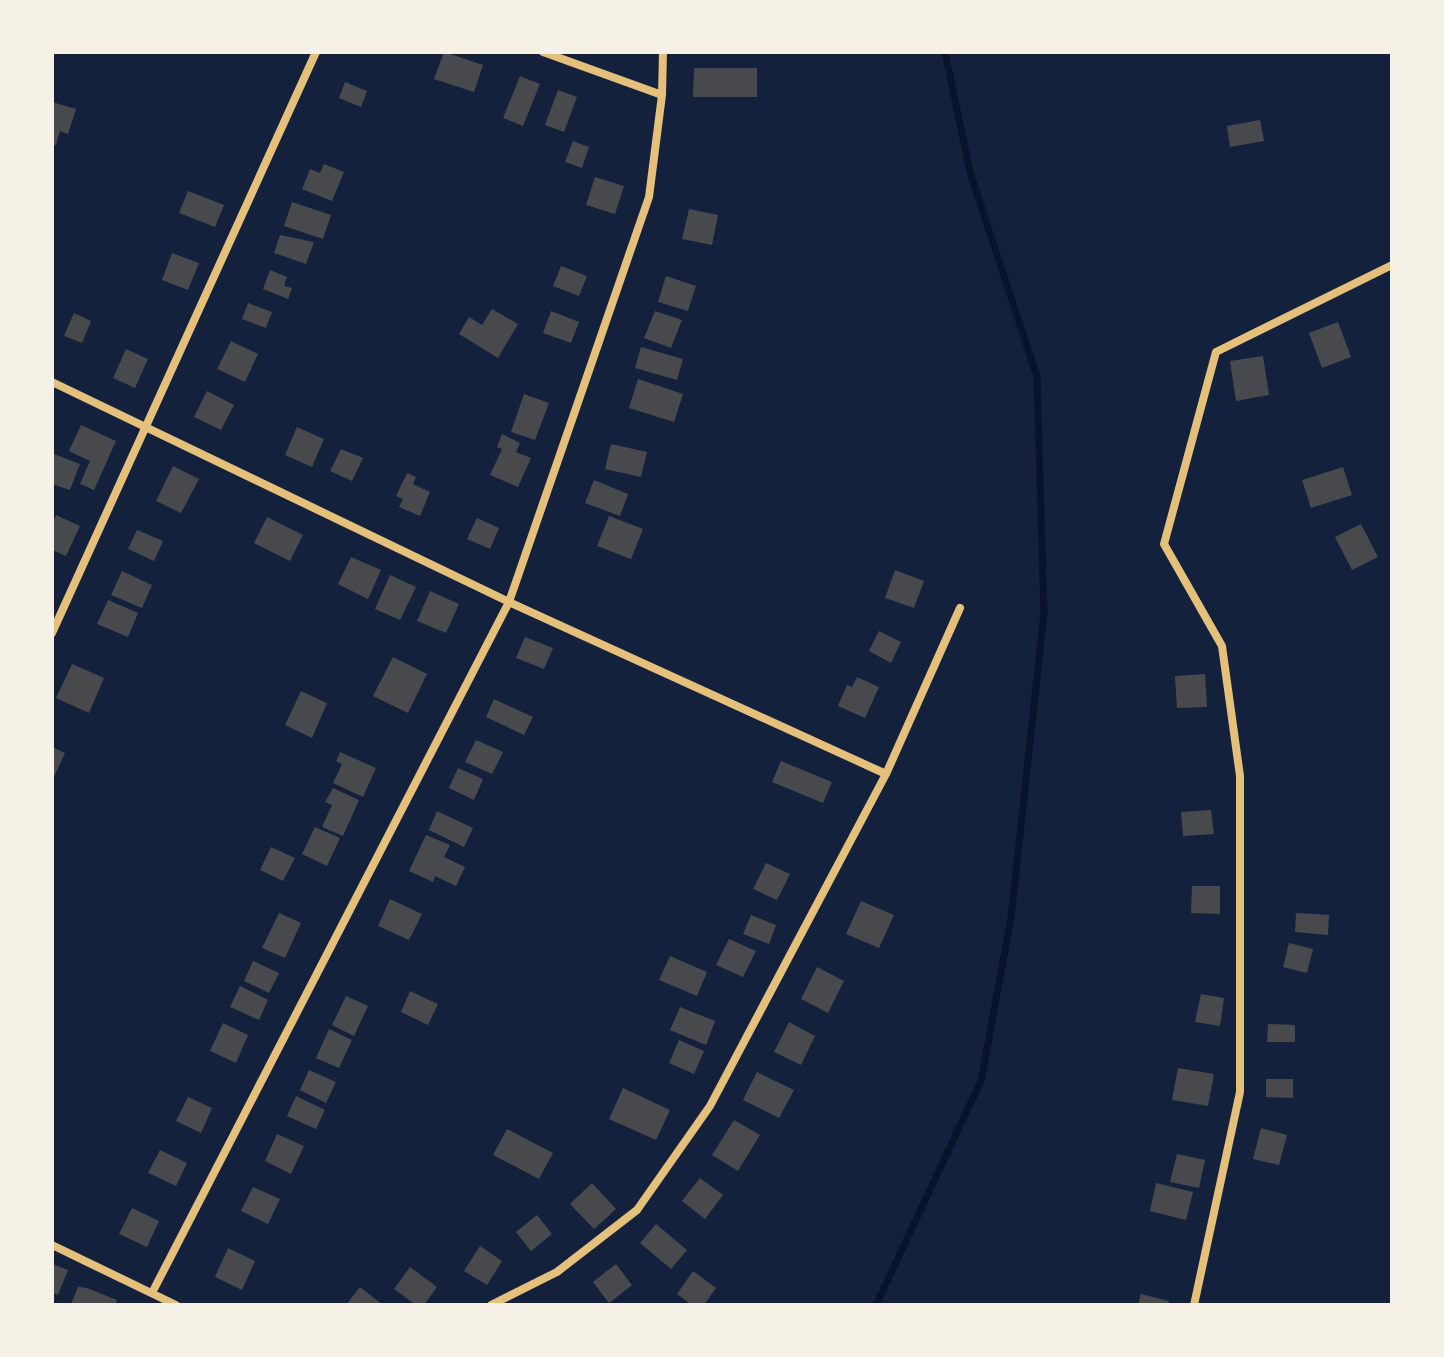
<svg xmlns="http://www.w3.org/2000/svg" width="1444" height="1357" viewBox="0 0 1444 1357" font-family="Montserrat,sans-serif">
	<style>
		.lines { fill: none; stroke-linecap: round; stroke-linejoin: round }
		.stream { stroke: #0b132b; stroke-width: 7 }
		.building { fill: #48494c }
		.minor { stroke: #e5c07b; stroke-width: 8 }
	</style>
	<rect width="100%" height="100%" fill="#14213d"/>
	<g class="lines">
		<!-- stream -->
		<path class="stream" d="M876 1305 981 1081 1011 918 1044 613 1037 377 970 172 945 52"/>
	</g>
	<!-- building -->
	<path class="building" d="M444 52 483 65 474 92 434 79Z
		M694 68H757V97H693Z
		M520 76 540 84 523 126 503 118Z
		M345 82 367 91 361 107 339 98Z
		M558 90 577 97 564 132 545 125Z
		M52 102 76 109 68 134 60 131 56 145 52 144Z
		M1260 120 1264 141 1230 147 1227 126Z
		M573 141 589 147 582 168 565 162Z
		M324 164 344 172 332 201 302 189 310 169 320 173Z
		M595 177 624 186 615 214 586 205Z
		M188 191 224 205 215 227 179 213Z
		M292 202 331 215 323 239 284 226Z
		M689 209 718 215 712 245 682 239Z
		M280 235 314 242 306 264 274 253Z
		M172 253 199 263 188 290 162 280Z
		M561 266 587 276 579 296 553 286Z
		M270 270 287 277 284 286 292 288 288 299 263 289Z
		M666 276 696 286 688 311 658 302Z
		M248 303 272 312 266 328 242 319Z
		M492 309 518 324 498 358 459 334 469 317 482 325Z
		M551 311 579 322 571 343 543 333Z
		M655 311 682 320 671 348 644 338Z
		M74 313 91 321 82 343 64 336Z
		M1338 322 1351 357 1322 368 1309 333Z
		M231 341 258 354 245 382 217 369Z
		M641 347 683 359 677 380 635 368Z
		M126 349 148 359 135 388 113 378Z
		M1263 356 1269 395 1236 401 1230 361Z
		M638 379 683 394 674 422 629 408Z
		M207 391 234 405 221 430 194 417Z
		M524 394 549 403 535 440 511 432Z
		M81 425 116 441 94 490 80 484 90 461 69 451Z
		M297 427 324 439 312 467 285 455Z
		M502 434 520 443 516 452 531 458 518 487 490 475 502 449 497 447Z
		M611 444 647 452 641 477 605 469Z
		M341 449 363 458 352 481 330 471Z
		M54 454 80 464 70 490 52 484Z
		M173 466 199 479 181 513 156 501Z
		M1343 467 1352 495 1311 508 1302 480Z
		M407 473 416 477 413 484 430 492 420 516 399 507 403 499 396 496Z
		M594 480 628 494 620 516 585 503Z
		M56 515 80 526 66 556 52 550V525Z
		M609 516 643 529 631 559 597 546Z
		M267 517 303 535 290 561 254 543Z
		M477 518 499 528 490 549 467 539Z
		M1361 524 1378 557 1352 570 1335 537Z
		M137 530 163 541 154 561 128 549Z
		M351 557 381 570 368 599 338 584Z
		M895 570 924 581 914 608 885 598Z
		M122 571 152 585 142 608 111 595Z
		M390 575 416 587 400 620 375 609Z
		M430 591 459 604 446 633 417 621Z
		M108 600 138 613 128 637 97 624Z
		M879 631 901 642 891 663 869 651Z
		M525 637 553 648 544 669 516 658Z
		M393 657 427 674 408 713 373 696Z
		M72 664 104 678 89 713 56 698Z
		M1205 674 1207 707 1177 708 1175 676Z
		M857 677 879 687 865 718 838 706 847 685 852 687Z
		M301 691 327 703 312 738 285 725Z
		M494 699 533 717 524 735 486 717Z
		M476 740 503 752 492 774 465 762Z
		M52 747 65 753 52 781Z
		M340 752 376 768 363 797 333 783 342 764 336 761Z
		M781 761 832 782 823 803 772 782Z
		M458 768 483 779 474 800 449 788Z
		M333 788 359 800 343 836 322 827 332 805 325 802Z
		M1211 810 1214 834 1183 836 1181 812Z
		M437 811 473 828 464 847 429 830Z
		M315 827 340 838 327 866 302 854Z
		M426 835 450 845 444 857 465 867 456 886 435 876 433 882 409 871Z
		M271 847 295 858 283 881 260 870Z
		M766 863 790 874 777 900 753 889Z
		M1192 886H1220V914L1191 913Z
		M390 899 422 914 409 940 378 926Z
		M861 901 894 915 879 948 846 934Z
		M279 913 301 923 285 958 262 948Z
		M1296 913 1329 915 1328 935 1295 932Z
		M751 915 776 925 769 944 743 934Z
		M729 939 756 951 743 977 716 965Z
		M1289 943 1313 949 1307 973 1283 967Z
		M670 956 707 972 697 996 659 980Z
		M253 961 279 973 269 993 244 981Z
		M817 967 844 981 828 1013 801 999Z
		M240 986 268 1000 259 1020 230 1007Z
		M410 991 438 1004 428 1025 401 1012Z
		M1201 994 1224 998 1220 1026 1195 1022Z
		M346 996 368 1006 354 1036 332 1025Z
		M680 1007 715 1021 706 1045 670 1030Z
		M789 1022 815 1036 801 1065 774 1052Z
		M223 1023 248 1035 236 1063 210 1051Z
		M1268 1024 1295 1025V1042H1267Z
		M329 1029 352 1040 339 1068 316 1058Z
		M679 1040 704 1051 694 1074 669 1063Z
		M1178 1068 1214 1074 1208 1106 1172 1100Z
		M309 1070 336 1082 326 1103 300 1090Z
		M757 1072 794 1090 779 1118 743 1100Z
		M1266 1079H1293V1098L1266 1097Z
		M623 1088 670 1110 656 1140 609 1119Z
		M296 1096 325 1110 316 1129 287 1116Z
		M188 1097 212 1108 201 1133 176 1121Z
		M734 1120 760 1135 738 1171 712 1155Z
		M1261 1128 1287 1135 1279 1165 1253 1159Z
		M507 1129 553 1153 539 1179 493 1155Z
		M277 1134 304 1146 291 1174 265 1161Z
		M160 1150 187 1163 176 1186 148 1173Z
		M1177 1154 1205 1160 1199 1188 1170 1182Z
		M700 1178 723 1195 705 1219 682 1201Z
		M592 1183 616 1209 594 1229 570 1204Z
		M1156 1183 1193 1192 1186 1220 1150 1211Z
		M253 1187 280 1199 268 1224 241 1211Z
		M132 1208 159 1221 147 1247 119 1234Z
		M537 1215 552 1234 531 1251 516 1232Z
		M656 1224 687 1250 671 1269 640 1243Z
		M480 1246 502 1261 487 1285 464 1271Z
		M228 1248 255 1261 242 1290 215 1277Z
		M52 1264 68 1270 58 1295 52 1293Z
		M616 1264 632 1285 609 1303 593 1282Z
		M410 1267 437 1287 424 1305H416L394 1289Z
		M693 1271 716 1288 704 1305H692L677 1294Z
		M78 1287 87 1288 117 1300 115 1305H74L71 1304Z
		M360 1287 383 1305H346Z
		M1141 1294 1169 1301 1168 1305H1138Z"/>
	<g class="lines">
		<!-- minor -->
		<path class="minor" d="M543 52 662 95
			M52 382 509 602 886 774
			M52 633 316 52
			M52 1245 176 1305
			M153 1291 509 602 649 197 662 95 663 52
			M491 1305 557 1272 637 1210 710 1106 886 774 960 608
			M1194 1305 1240 1092V776L1222 646 1164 544 1216 352 1392 265"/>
	</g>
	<!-- border -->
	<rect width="1444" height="1357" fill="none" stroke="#f6f1e7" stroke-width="108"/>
</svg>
